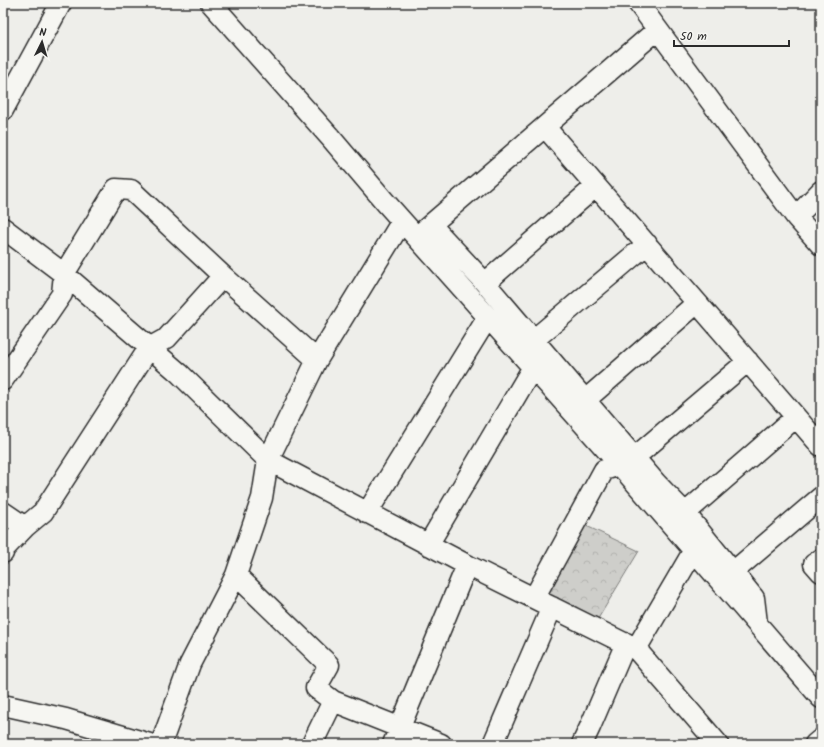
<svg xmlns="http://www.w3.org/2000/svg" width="824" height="747" viewBox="0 0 824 747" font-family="Kalam,sans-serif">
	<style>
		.park { fill: url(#park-crowns); stroke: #7c7c7a }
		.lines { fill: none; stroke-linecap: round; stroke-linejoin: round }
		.minor-casing { stroke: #2b2b2b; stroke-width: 23 }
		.minor { stroke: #f6f6f2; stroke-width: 20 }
	</style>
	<defs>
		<pattern id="park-crowns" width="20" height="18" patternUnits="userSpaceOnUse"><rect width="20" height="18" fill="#cececa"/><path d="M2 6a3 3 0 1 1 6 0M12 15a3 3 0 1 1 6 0" fill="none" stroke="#b1b1ae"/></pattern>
	</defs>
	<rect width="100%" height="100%" fill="#eeeeea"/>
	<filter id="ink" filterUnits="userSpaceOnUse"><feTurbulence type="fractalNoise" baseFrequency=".025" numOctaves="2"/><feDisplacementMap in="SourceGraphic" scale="8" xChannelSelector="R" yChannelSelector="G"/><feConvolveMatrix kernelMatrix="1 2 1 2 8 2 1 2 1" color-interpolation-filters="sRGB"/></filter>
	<g filter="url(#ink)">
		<!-- park -->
		<path class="park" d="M576 521 639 551 593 627 534 598Z"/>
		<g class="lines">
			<defs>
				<path id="minor" d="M211 3 330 137 386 203 620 465 821 698
					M638 3 796 217 821 245
					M3 110 61 3
					M545 127 821 446
					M796 217 821 191
					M431 225 485 283 656 483 685 513 754 598 757 623
					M3 228 64 274 179 373 268 460 467 565 636 649 718 744
					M421 233 657 30
					M485 283 596 186
					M524 348 647 244
					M3 380 62 294 64 274 116 189 131 190 223 276 317 360
					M575 409 697 303
					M3 512 25 527
					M367 513 488 317
					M675 522 796 417
					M428 545 533 367
					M3 553 4 549 25 527 43 512 149 348 167 338 223 276
					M821 559 814 564 821 572
					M236 575 329 665 316 688 333 701 441 744
					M722 579 733 572 821 497
					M534 598 604 470 620 465 635 457 748 361
					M636 649 694 550
					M3 705 66 719 150 744
					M161 744 190 664 236 575 262 498 268 460 317 360 402 221
					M312 744 333 701
					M393 744 467 565
					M493 744 552 607
					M582 744 590 727 626 643
					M815 744 821 739"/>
			</defs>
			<!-- minor casing -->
			<use href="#minor" class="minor-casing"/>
			<!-- minor -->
			<use href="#minor" class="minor"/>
		</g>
	</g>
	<!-- margin -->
	<rect width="824" height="747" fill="none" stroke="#f6f6f2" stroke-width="16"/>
	<rect x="8" y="8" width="808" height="731" fill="none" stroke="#2b2b2b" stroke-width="1.5" filter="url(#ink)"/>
	<!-- north arrow -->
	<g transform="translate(42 42) rotate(5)" stroke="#f6f6f2" stroke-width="3" paint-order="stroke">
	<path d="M0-3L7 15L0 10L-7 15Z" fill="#2b2b2b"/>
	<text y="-6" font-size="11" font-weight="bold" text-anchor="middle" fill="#2b2b2b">N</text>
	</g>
	<!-- scale -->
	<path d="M674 40v6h115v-6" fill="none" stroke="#2b2b2b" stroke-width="2"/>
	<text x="680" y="40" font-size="12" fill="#2b2b2b" stroke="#f6f6f2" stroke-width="3" paint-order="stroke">50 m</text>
</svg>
